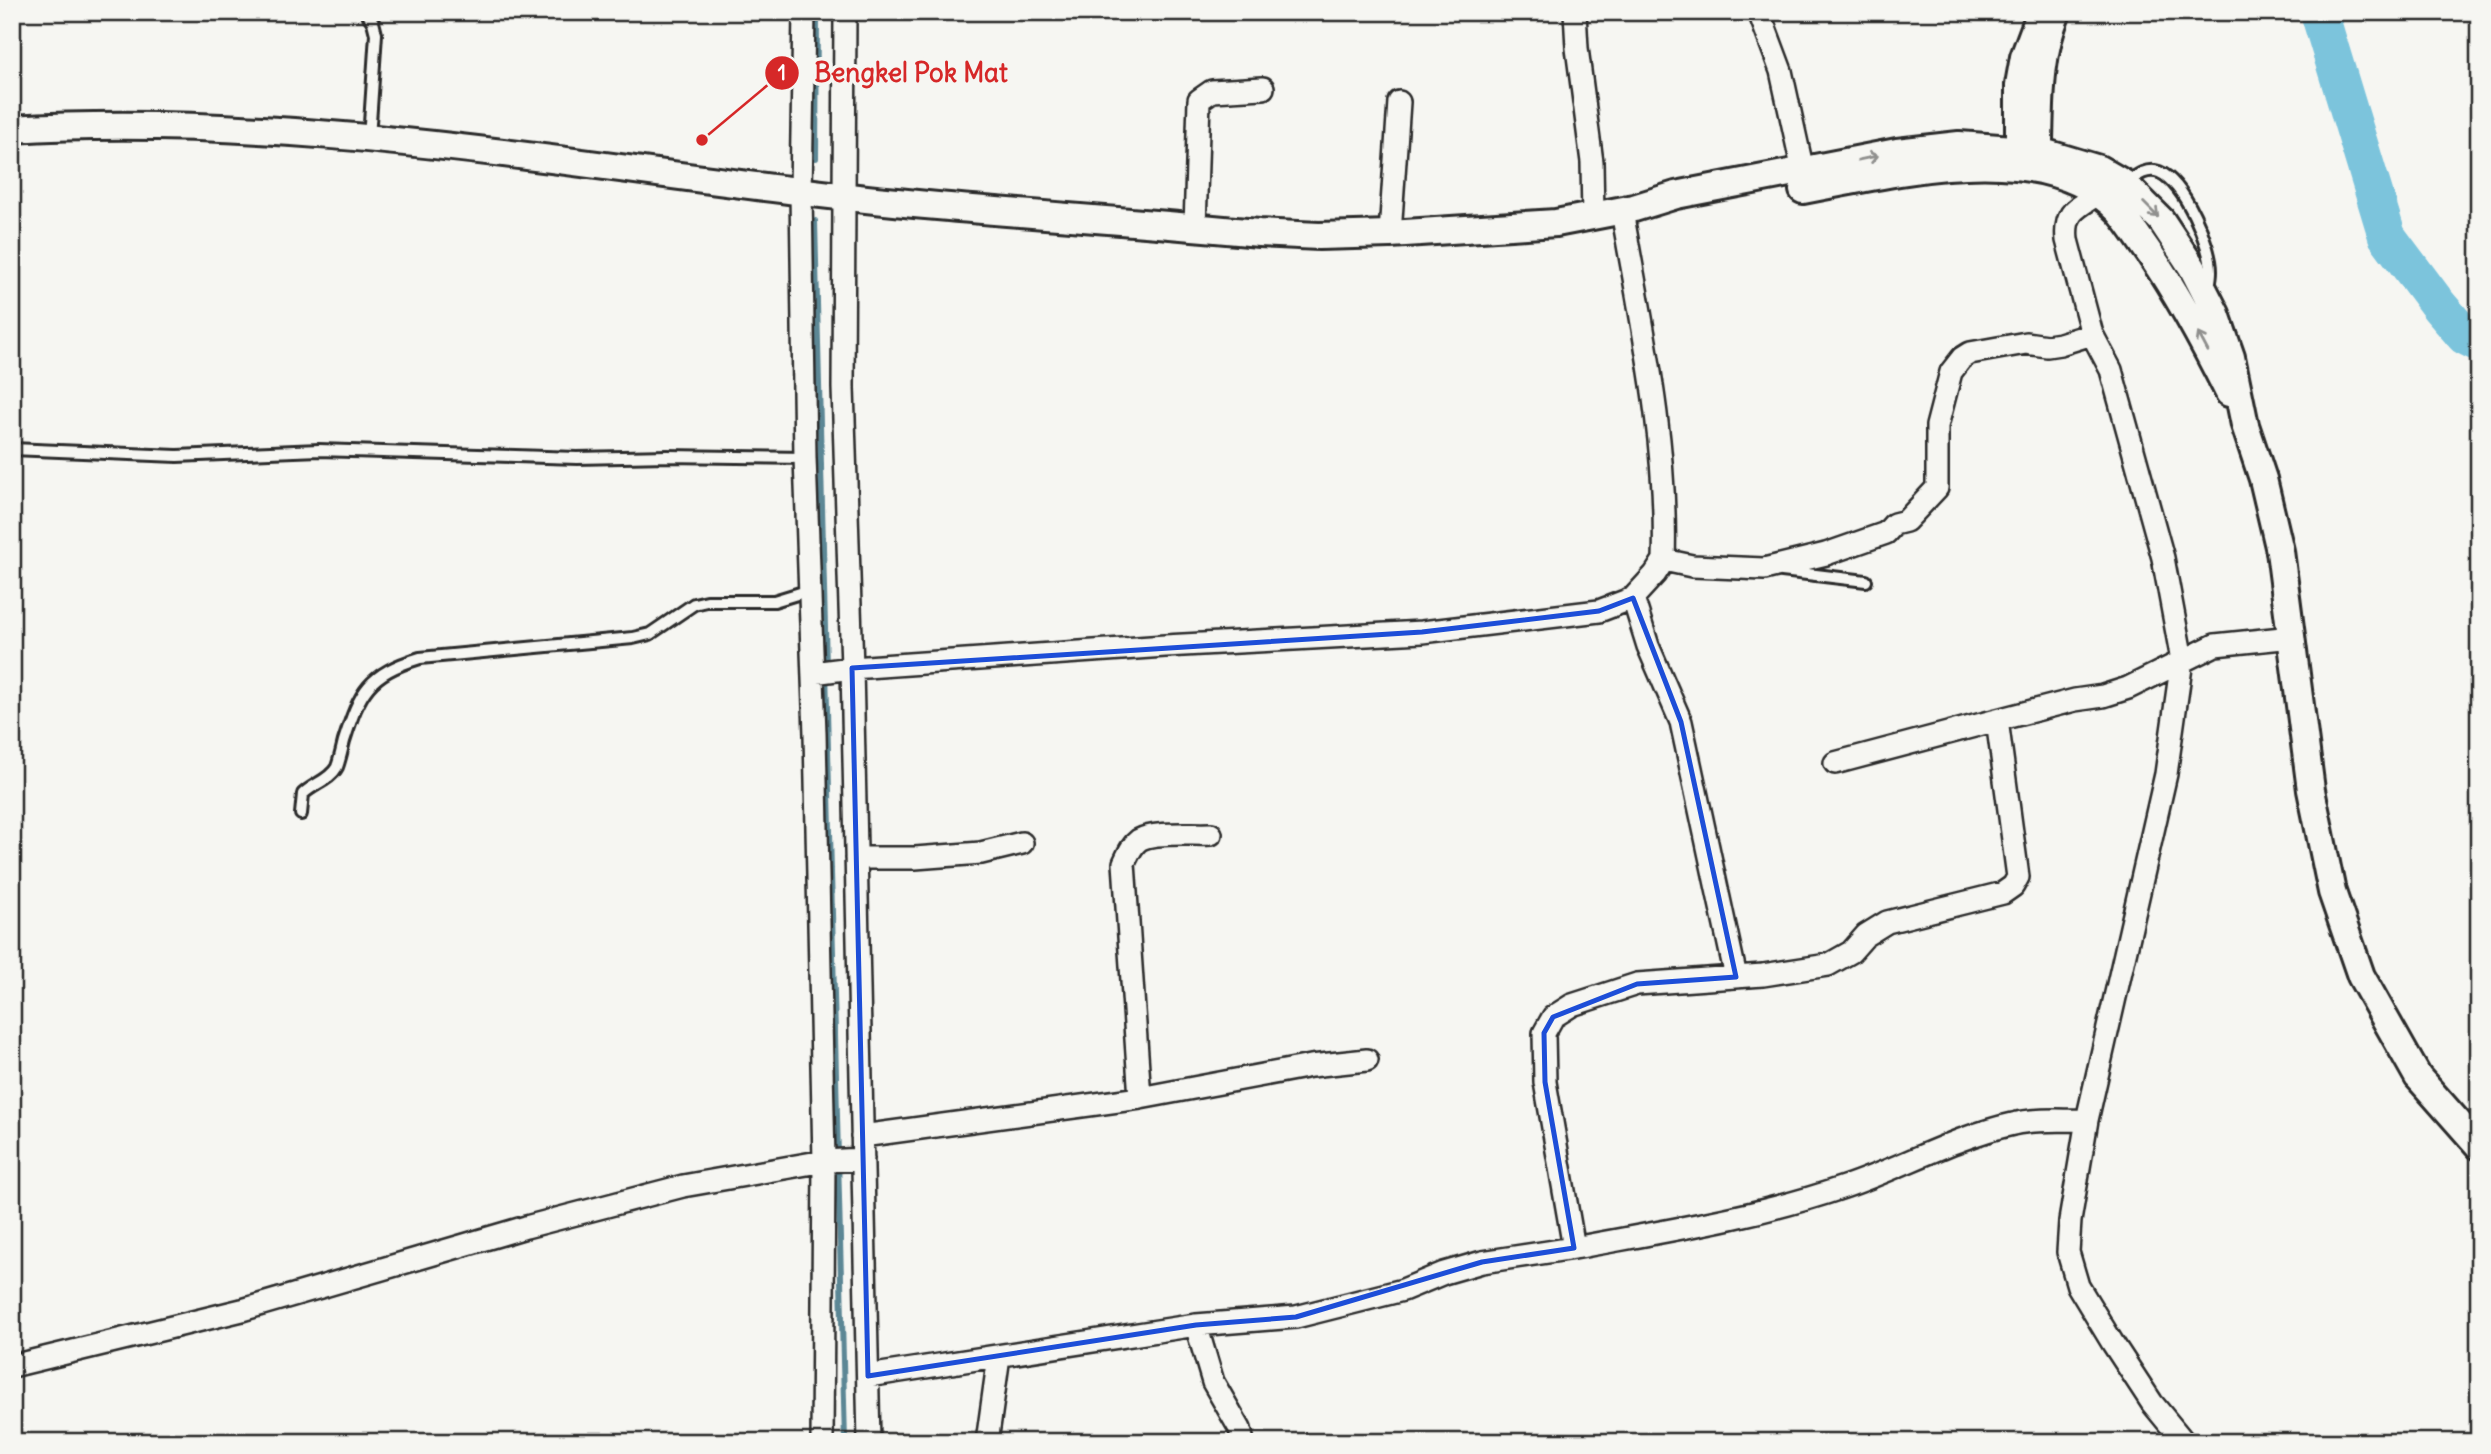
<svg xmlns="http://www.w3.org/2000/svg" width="2491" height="1454" viewBox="0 0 2491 1454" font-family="Delius,sans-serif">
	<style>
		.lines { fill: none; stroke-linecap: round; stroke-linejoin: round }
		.stream { stroke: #5c8795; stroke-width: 6 }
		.river { stroke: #7cc4dc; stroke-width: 38 }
		.service-casing { stroke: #2b2b2b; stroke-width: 16 }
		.minor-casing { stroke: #2b2b2b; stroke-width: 26 }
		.tertiary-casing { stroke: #2b2b2b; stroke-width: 32 }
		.service { stroke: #f6f6f2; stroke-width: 10 }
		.minor { stroke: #f6f6f2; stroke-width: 21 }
		.tertiary { stroke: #f6f6f2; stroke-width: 26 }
		.oneway { stroke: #90908e }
		.marked { fill: none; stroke: #1d4ed8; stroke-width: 5; stroke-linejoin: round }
		.leader { fill: none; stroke: #d62828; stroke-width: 2.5 }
		.callout-dot { fill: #d62828; stroke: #f6f6f2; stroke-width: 2.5 }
		.mark-label { font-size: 21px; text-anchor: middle; font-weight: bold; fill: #fff }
		.callout-label { font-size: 26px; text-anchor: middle; font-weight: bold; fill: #d62828; stroke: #f6f6f2; stroke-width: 7; stroke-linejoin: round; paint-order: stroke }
	</style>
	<rect width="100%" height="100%" fill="#f6f6f2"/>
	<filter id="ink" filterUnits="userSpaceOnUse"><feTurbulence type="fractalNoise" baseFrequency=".0143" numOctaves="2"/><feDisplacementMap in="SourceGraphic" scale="14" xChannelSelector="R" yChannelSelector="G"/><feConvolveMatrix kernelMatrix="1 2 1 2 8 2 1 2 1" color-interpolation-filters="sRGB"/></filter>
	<g filter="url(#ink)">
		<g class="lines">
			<!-- stream -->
			<path class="stream" d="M816 158 817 12
				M815 221 845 1442"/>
			<!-- river -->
			<path class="river" d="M2319 12 2387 236 2439 306 2465 336 2479 343"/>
			<defs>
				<path id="service" d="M366 12 373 22 376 34 369 138
					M2125 184C2135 177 2146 167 2159 172 2184 182 2211 245 2211 271 2211 276 2210 282 2209 287
					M12 449 177 456 319 450 577 458 667 456 805 458
					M1782 571 1866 581
					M301 814 303 794C313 784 330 780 337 767 340 759 342 749 344 741 360 691 368 674 420 658L633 638 650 634 694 604 707 601H774L810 590"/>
				<path id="minor" d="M804 12 801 192 805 458 815 734 824 1161 822 1442
					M845 12 843 388 852 668 869 1442
					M1575 12 1577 48 1592 162 1593 217
					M1759 12 1781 71 1803 171
					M2098 194C2077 208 2064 211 2067 240L2092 334 2111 370 2163 558 2182 660 2166 774 2087 1120 2070 1221 2068 1252 2078 1286 2112 1342 2152 1403 2184 1442
					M1622 211C1642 326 1668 443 1664 560
					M1195 227 1199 100 1212 91 1263 88
					M1390 234 1399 102
					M1633 598 1648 646 1681 722 1736 977
					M813 673 852 668 1165 646 1422 632 1599 611 1633 598 1655 574 1664 560 1692 566 1764 569 1826 554 1886 533 1894 524 1906 521 1937 488V426L1951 372 1962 358 1970 353 2026 343 2047 346 2060 344 2092 334
					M1835 763 1997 720
					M856 858H915L981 853 1022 843
					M1140 1098 1124 863C1128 855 1131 846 1139 840 1154 831 1192 835 1211 834
					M862 1136 1140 1098 1311 1066 1367 1060
					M1574 1248C1665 1231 1757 1217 1844 1187 1901 1168 1954 1137 2013 1124 2037 1118 2063 1121 2087 1120
					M1196 1325 1213 1382 1240 1429 1243 1442
					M12 1366 242 1310 526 1227 683 1186 824 1161 863 1159
					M868 1376 1196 1325 1296 1317 1403 1290 1444 1273 1482 1262 1574 1248 1545 1082 1544 1033 1553 1017 1572 1005 1637 984 1763 975 1828 965 1851 952 1866 935 1887 922 2003 893 2013 886 2018 877 1997 720 2075 700 2103 696 2128 688 2215 645 2292 637
					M987 1442 999 1356"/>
				<path id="tertiary" d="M12 129C272 113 531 158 789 190 945 210 1102 218 1259 233L1319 236 1390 234 1556 223 1634 208 1676 195 1897 152 1959 145 2039 151 2099 169 2125 184 2161 220 2192 267 2216 314 2231 357 2245 425 2263 479 2280 551 2311 790 2332 892 2361 976 2418 1077 2479 1146
					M2019 165V85L2024 57 2039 17
					M2038 169C2041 116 2036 62 2057 12
					M1803 190C1894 173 2045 133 2119 211 2130 224 2140 240 2150 254 2180 298 2205 345 2229 393"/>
			</defs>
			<!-- service casing -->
			<use href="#service" class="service-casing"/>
			<!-- minor casing -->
			<use href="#minor" class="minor-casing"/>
			<!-- tertiary casing -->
			<use href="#tertiary" class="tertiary-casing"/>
			<!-- service -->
			<use href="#service" class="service"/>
			<!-- minor -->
			<use href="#minor" class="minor"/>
			<!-- tertiary -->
			<use href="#tertiary" class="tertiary"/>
		</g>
		<!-- one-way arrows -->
		<defs><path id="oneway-shaft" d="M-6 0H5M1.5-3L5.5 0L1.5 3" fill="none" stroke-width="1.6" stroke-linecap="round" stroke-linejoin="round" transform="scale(1.75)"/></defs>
		<g class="oneway">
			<use href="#oneway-shaft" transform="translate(1868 158) rotate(-12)"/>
			<use href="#oneway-shaft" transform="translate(2151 210) rotate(45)"/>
			<use href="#oneway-shaft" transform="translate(2203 342) rotate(-118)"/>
		</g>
	</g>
	<!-- marked area -->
	<path class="marked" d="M1633 598 1681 722 1736 977 1637 984 1553 1017 1544 1033 1545 1082 1574 1248 1482 1262 1296 1317 1196 1325 868 1376 852 668 1422 632 1599 611Z"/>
	<!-- callouts -->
	<path class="leader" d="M702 140L782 73"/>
	<g class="callout-dot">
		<circle cx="702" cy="140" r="7"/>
		<circle cx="782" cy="73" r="18"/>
	</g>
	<g class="mark-label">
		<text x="782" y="80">1</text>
	</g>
	<g class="callout-label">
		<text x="911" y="82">Bengkel Pok Mat</text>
	</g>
	<!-- margin -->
	<rect width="2491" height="1454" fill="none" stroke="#f6f6f2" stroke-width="42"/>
	<rect x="21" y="21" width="2449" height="1412" fill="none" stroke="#2b2b2b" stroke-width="2.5" filter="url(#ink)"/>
</svg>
